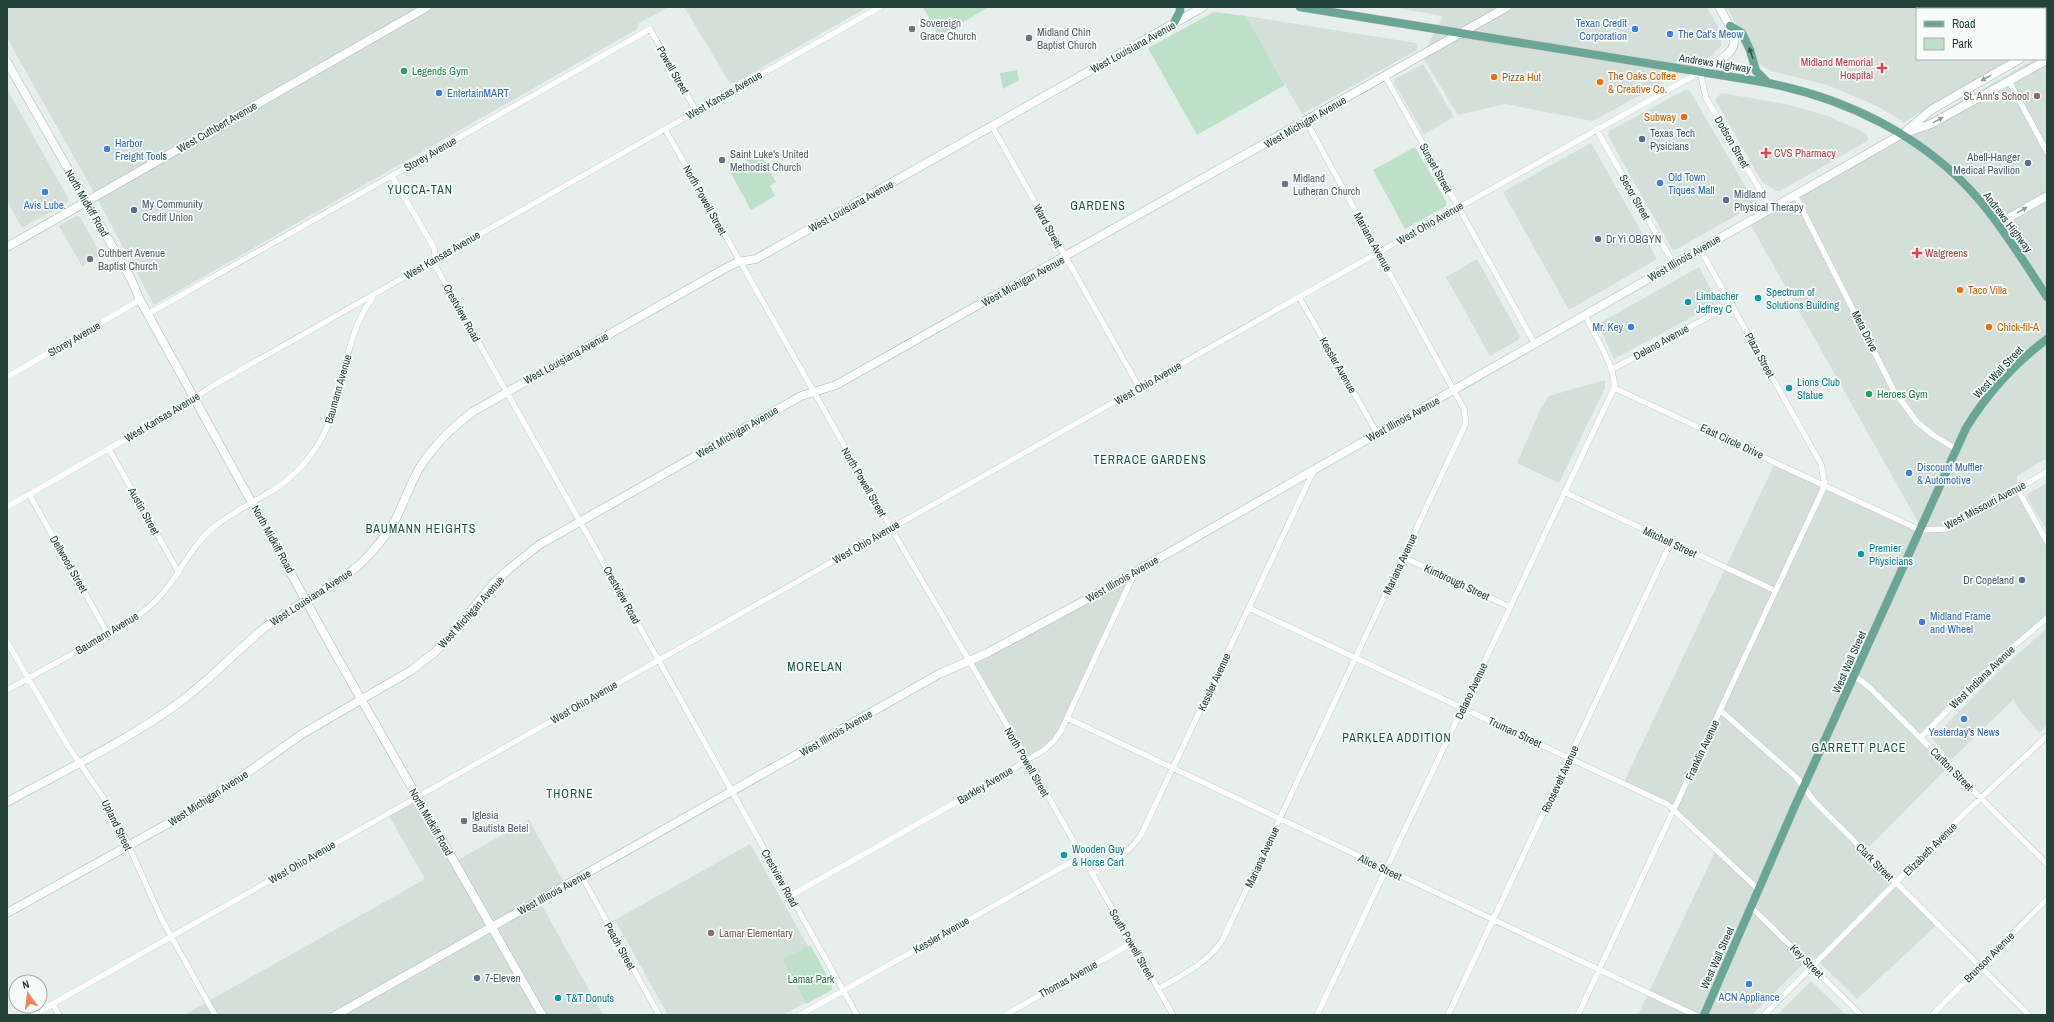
<svg xmlns="http://www.w3.org/2000/svg" width="2054" height="1022" viewBox="0 0 2054 1022" font-family="'Archivo Narrow',sans-serif">
	<style>
		.built { fill: #d4dfda }
		.green { fill: #bfe0c8 }
		.lines { fill: none; stroke-linecap: round; stroke-linejoin: round }
		.street-casing { stroke: #a8b8b2; stroke-width: 6 }
		.secondary-casing { stroke: #a4bbb3; stroke-width: 9 }
		.primary-casing { stroke: #c2cac8; stroke-width: 9 }
		.street { stroke: #fff; stroke-width: 5.5 }
		.secondary { stroke: #fff; stroke-width: 8 }
		.primary { stroke: #6aa596; stroke-width: 8 }
		.oneway { fill: #365b51 }
		.oneway2 { fill: #92a09c }
		.worship-dot { fill: #6b7280; stroke: #f7fbf9; stroke-width: 1.5 }
		.shop-dot { fill: #3f7fe0; stroke: #f7fbf9; stroke-width: 1.5 }
		.health-dot { fill: #e0444e; stroke: #f7fbf9; stroke-width: 1.5 }
		.leisure-dot { fill: #2e9e5b; stroke: #f7fbf9; stroke-width: 1.5 }
		.food-dot { fill: #e8710a; stroke: #f7fbf9; stroke-width: 1.5 }
		.education-dot { fill: #8d6e63; stroke: #f7fbf9; stroke-width: 1.5 }
		.service-dot { fill: #5c6f8a; stroke: #f7fbf9; stroke-width: 1.5 }
		.culture-dot { fill: #0f9aa8; stroke: #f7fbf9; stroke-width: 1.5 }
		.labels { text-anchor: middle; stroke-width: 3.5; stroke-linejoin: round; paint-order: stroke }
		.worship-label { font-size: 11px; fill: #5b616d; stroke: #f7fbf9; text-anchor: start }
		.shop-label { font-size: 11px; fill: #366cbe; stroke: #f7fbf9; text-anchor: start }
		.street-label { font-size: 11px; fill: #24423a; stroke: #f7fbf9 }
		.health-label { font-size: 11px; fill: #be3a42; stroke: #f7fbf9; text-anchor: start }
		.leisure-label { font-size: 11px; fill: #27864d; stroke: #f7fbf9; text-anchor: start }
		.food-label { font-size: 11px; fill: #c56008; stroke: #f7fbf9; text-anchor: start }
		.education-label { font-size: 11px; fill: #785e54; stroke: #f7fbf9; text-anchor: end }
		.service-label { font-size: 11px; fill: #4e5e75; stroke: #f7fbf9; text-anchor: start }
		.culture-label { font-size: 11px; fill: #0d838f; stroke: #f7fbf9; text-anchor: start }
		.park-label { font-size: 11px; fill: #2d7a4b; stroke: #f7fbf9 }
		.neighbourhood-label { font-size: 12px; letter-spacing: 1px; fill: #1f5548; stroke: #f7fbf9 }
	</style>
	<rect width="100%" height="100%" fill="#e6efeb"/>
	<!-- built -->
	<path class="built" d="M7 7H669L639 23 637 29 154 305 92 189 7 38Z
		M684 7H868L735 83H730Z
		M1391 7H1707L1721 32 1722 38 1721 46 1711 56 1593 121 1505 104 1458 115 1422 56 1443 16Z
		M1726 7H2047V40L2045 41V9H1917V59H2014L1904 122 1877 106 1827 85 1771 71 1759 64Z
		M1246 16 1416 43 1418 45 1417 50 1302 114Z
		M2047 52V458L2017 476V488L2047 541V618L1996 662 1920 737 1949 766 1865 851 1938 924 1857 999 1812 955 1752 1015H1638L1716 850 1676 809 1623 784 1776 461 1922 529 1749 222 2035 59H2045V54Z
		M1423 64 1454 117 1424 134 1394 83 1395 79Z
		M7 89 68 198 67 203 22 228 7 201Z
		M1685 90 1690 91 1754 201 1753 206 1675 250 1672 249 1608 136 1609 131Z
		M1722 93 1786 104 1828 116 1865 133 1868 138 1867 141 1780 191H1776L1762 182 1716 101 1717 97Z
		M1591 143 1657 259 1569 310 1503 192Z
		M76 216 80 217 101 255 82 266 59 226Z
		M1477 259 1520 336 1518 340 1490 356 1446 277Z
		M1699 267 1718 303 1614 359 1598 324Z
		M1605 380V388L1559 483 1517 463 1541 408 1549 396Z
		M2047 483V531L2027 497 2028 494Z
		M1125 576 1132 580 1055 743 1026 759 966 661Z
		M2047 628V725L2039 733 2015 704 2014 699 1951 760 1932 739 1997 673Z
		M419 797 456 861 529 820 566 886 540 902 603 1015H184L425 879 388 814Z
		M750 844 808 946 782 959 805 1003 783 1015H668L615 920Z
		M1811 981 1846 1015H1777Z"/>
	<!-- green -->
	<path class="green" d="M923 7H989L939 36Z
		M1214 12 1246 16 1285 85 1197 135 1148 48Z
		M1017 70 1019 80 1003 89 1000 73Z
		M1415 147 1446 201V206L1405 229 1373 170Z
		M760 153 776 182 770 186 775 196 751 210 729 170Z
		M808 946H811L832 985V990L806 1004 782 959Z"/>
	<g class="lines">
		<defs>
			<path id="street" d="M1385 76 1535 344
				M2009 81 2047 152
				M992 126 1139 387
				M665 129 891 528 1021 749 1173 1015
				M1596 129 1674 264
				M392 176 434 248 435 255 433 262 668 677 857 1015
				M1795 195 1894 391 1917 422 1933 435 1956 449
				M1299 297 1377 433
				M148 314 650 29 696 111
				M1585 315C1593 333 1617 369 1614 388L1920 530 1945 529 2047 472
				M1611 370 1732 304
				M7 377 140 300
				M109 449 179 573
				M2017 488 2047 542
				M1564 492 1776 591
				M29 494 108 634
				M7 507 178 409 214 385 880 7
				M1403 557 1510 607
				M1249 608 1667 804 1759 890
				M7 642 68 746 105 800 123 833 162 920 215 1015
				M1855 676 1870 688 2047 864
				M7 690C36 674 65 658 94 642 114 631 133 621 150 606 177 583 187 549 214 527 230 514 248 505 265 495 287 483 306 464 319 443 346 398 341 340 373 297
				M1720 710 1796 777 1815 802 2029 1015
				M1067 718 1695 1015
				M1920 738 2002 656 2047 618
				M1092 874C1111 862 1128 855 1141 835L1314 470
				M582 877 659 1015
				M790 896 974 792 1044 750 1054 741 1061 731 1135 572
				M1751 907 1861 1015
				M1158 989C1182 975 1206 964 1222 941L1466 423 1464 409 1306 121
				M53 1004 59 1015
				M33 1015 1299 297 1700 72 1706 98 1771 209
				M800 1015 1082 856
				M1005 1015 1132 943
				M1317 1015 1614 388
				M1448 1015 1671 542
				M1578 1015 1825 485 1821 464 1700 249
				M1764 1015 1968 810 2047 736
				M1932 1015 2047 899"/>
			<path id="secondary" d="M2045 45 2047 44
				M7 62 131 279 140 300 337 657 542 1015
				M1700 72C1739 49 1743 48 1719 7
				M1906 131 1931 110 2020 59
				M1998 224 2047 196
				M7 247 427 7
				M7 802C65 770 127 741 180 702 213 678 239 647 272 622 304 599 342 585 369 555 383 540 396 522 403 503 409 490 414 476 422 464 436 443 454 426 474 411L724 269 738 262 756 259 1203 7
				M7 913 178 818 230 785 302 734 412 670 435 652 449 637 493 584 509 569 539 545 801 396 836 385 1507 7
				M336 1015 939 674 987 653 1093 596 1902 134 1931 124 2047 60"/>
			<path id="primary" d="M1300 7 1757 81C1842 96 1925 135 1981 202 2006 232 2026 265 2047 297
				M1174 23 1180 11V7
				M1730 26 1742 33 1750 50 1756 71 1768 83
				M1704 1015 1794 808 1966 428C1987 394 2015 363 2047 339"/>
		</defs>
		<!-- street casing -->
		<use href="#street" class="street-casing"/>
		<!-- secondary casing -->
		<use href="#secondary" class="secondary-casing"/>
		<!-- primary casing -->
		<use href="#primary" class="primary-casing"/>
		<!-- street -->
		<use href="#street" class="street"/>
		<!-- secondary -->
		<use href="#secondary" class="secondary"/>
		<!-- primary -->
		<use href="#primary" class="primary"/>
	</g>
	<!-- one-way arrows -->
	<defs><path id="oneway-solid" d="M-6-.8H1V-3.2L6.5 0L1 3.2V.8H-6Z"/></defs>
	<use class="oneway" href="#oneway-solid" transform="translate(1751 53) rotate(-109)"/>
	<g class="oneway2">
		<use href="#oneway-solid" transform="translate(1986 78) rotate(151)"/>
		<use href="#oneway-solid" transform="translate(1938 120) rotate(-29)"/>
		<use href="#oneway-solid" transform="translate(2022 210) rotate(-29)"/>
	</g>
	<!-- markers -->
	<g class="worship-dot">
		<circle cx="912" cy="29" r="4"/>
		<circle cx="1029" cy="38" r="4"/>
		<circle cx="722" cy="160" r="4"/>
		<circle cx="1285" cy="184" r="4"/>
		<circle cx="90" cy="259" r="4"/>
		<circle cx="464" cy="821" r="4"/>
	</g>
	<g class="shop-dot">
		<circle cx="1635" cy="29" r="4"/>
		<circle cx="1670" cy="34" r="4"/>
		<circle cx="439" cy="93" r="4"/>
		<circle cx="107" cy="149" r="4"/>
		<circle cx="1660" cy="183" r="4"/>
		<circle cx="45" cy="192" r="4"/>
		<circle cx="1631" cy="327" r="4"/>
		<circle cx="1909" cy="473" r="4"/>
		<circle cx="1922" cy="622" r="4"/>
		<circle cx="1964" cy="719" r="4"/>
		<circle cx="1749" cy="984" r="4"/>
	</g>
	<g class="health-dot">
		<path d="M1880 62h4v4h4v4h-4v4h-4v-4h-4v-4h4z"/>
		<path d="M1764 147h4v4h4v4h-4v4h-4v-4h-4v-4h4z"/>
		<path d="M1915 247h4v4h4v4h-4v4h-4v-4h-4v-4h4z"/>
	</g>
	<g class="leisure-dot">
		<circle cx="404" cy="71" r="4"/>
		<circle cx="1869" cy="394" r="4"/>
	</g>
	<g class="food-dot">
		<circle cx="1494" cy="77" r="4"/>
		<circle cx="1600" cy="82" r="4"/>
		<circle cx="1684" cy="117" r="4"/>
		<circle cx="1960" cy="290" r="4"/>
		<circle cx="1989" cy="327" r="4"/>
	</g>
	<g class="education-dot">
		<circle cx="2037" cy="96" r="4"/>
		<circle cx="711" cy="933" r="4"/>
	</g>
	<g class="service-dot">
		<circle cx="1642" cy="139" r="4"/>
		<circle cx="2028" cy="163" r="4"/>
		<circle cx="1726" cy="200" r="4"/>
		<circle cx="134" cy="210" r="4"/>
		<circle cx="1598" cy="239" r="4"/>
		<circle cx="2022" cy="580" r="4"/>
		<circle cx="477" cy="978" r="4"/>
	</g>
	<g class="culture-dot">
		<circle cx="1758" cy="298" r="4"/>
		<circle cx="1688" cy="302" r="4"/>
		<circle cx="1789" cy="388" r="4"/>
		<circle cx="1861" cy="554" r="4"/>
		<circle cx="1064" cy="855" r="4"/>
		<circle cx="558" cy="998" r="4"/>
	</g>
	<g class="labels">
		<!-- worship labels -->
		<g class="worship-label">
			<text x="920" y="27">Sovereign<tspan x="920" dy="13">Grace Church</tspan></text>
			<text x="1037" y="36">Midland Chin<tspan x="1037" dy="13">Baptist Church</tspan></text>
			<text x="730" y="158">Saint Luke's United<tspan x="730" dy="13">Methodist Church</tspan></text>
			<text x="1293" y="182">Midland<tspan x="1293" dy="13">Lutheran Church</tspan></text>
			<text x="98" y="257">Cuthbert Avenue<tspan x="98" dy="13">Baptist Church</tspan></text>
			<text x="472" y="819">Iglesia<tspan x="472" dy="13">Bautista Betel</tspan></text>
		</g>
		<!-- shop labels -->
		<g class="shop-label">
			<text x="1627" y="27" text-anchor="end">Texan Credit<tspan x="1627" dy="13">Corporation</tspan></text>
			<text x="1678" y="38">The Cat's Meow</text>
			<text x="447" y="97">EntertainMART</text>
			<text x="115" y="147">Harbor<tspan x="115" dy="13">Freight Tools</tspan></text>
			<text x="1668" y="181">Old Town<tspan x="1668" dy="13">Tiques Mall</tspan></text>
			<text x="45" y="209" text-anchor="middle">Avis Lube.</text>
			<text x="1623" y="331" text-anchor="end">Mr. Key</text>
			<text x="1917" y="471">Discount Muffler<tspan x="1917" dy="13">&amp; Automotive</tspan></text>
			<text x="1930" y="620">Midland Frame<tspan x="1930" dy="13">and Wheel</tspan></text>
			<text x="1964" y="736" text-anchor="middle">Yesterday's News</text>
			<text x="1749" y="1001" text-anchor="middle">ACN Appliance</text>
		</g>
		<!-- street labels -->
		<g class="street-label">
			<text transform="translate(1133 47) rotate(-29)" y="4">West Louisiana Avenue</text>
			<text transform="translate(1715 63) rotate(9)" y="4">Andrews Highway</text>
			<text transform="translate(673 70) rotate(60)" y="4">Powell Street</text>
			<text transform="translate(724 95) rotate(-30)" y="4">West Kansas Avenue</text>
			<text transform="translate(1305 122) rotate(-30)" y="4">West Michigan Avenue</text>
			<text transform="translate(217 127) rotate(-30)" y="4">West Cuthbert Avenue</text>
			<text transform="translate(1732 142) rotate(60)" y="4">Dodson Street</text>
			<text transform="translate(430 154) rotate(-30)" y="4">Storey Avenue</text>
			<text transform="translate(1436 168) rotate(61)" y="4">Sunset Street</text>
			<text transform="translate(1635 197) rotate(60)" y="4">Secor Street</text>
			<text transform="translate(705 200) rotate(61)" y="4">North Powell Street</text>
			<text transform="translate(87 203) rotate(60)" y="4">North Midkiff Road</text>
			<text transform="translate(851 206) rotate(-29)" y="4">West Louisiana Avenue</text>
			<text transform="translate(2008 222) rotate(53)" y="4">Andrews Highway</text>
			<text transform="translate(1430 223) rotate(-30)" y="4">West Ohio Avenue</text>
			<text transform="translate(1048 226) rotate(61)" y="4">Ward Street</text>
			<text transform="translate(1373 242) rotate(61)" y="4">Mariana Avenue</text>
			<text transform="translate(442 255) rotate(-30)" y="4">West Kansas Avenue</text>
			<text transform="translate(1684 258) rotate(-30)" y="4">West Illinois Avenue</text>
			<text transform="translate(1023 281) rotate(-29)" y="4">West Michigan Avenue</text>
			<text transform="translate(462 313) rotate(61)" y="4">Crestview Road</text>
			<text transform="translate(1865 331) rotate(63)" y="4">Meta Drive</text>
			<text transform="translate(74 339) rotate(-30)" y="4">Storey Avenue</text>
			<text transform="translate(1661 342) rotate(-29)" y="4">Delano Avenue</text>
			<text transform="translate(1760 355) rotate(61)" y="4">Plaza Street</text>
			<text transform="translate(566 358) rotate(-29)" y="4">West Louisiana Avenue</text>
			<text transform="translate(1338 365) rotate(60)" y="4">Kessler Avenue</text>
			<text transform="translate(1998 372) rotate(-47)" y="4">West Wall Street</text>
			<text transform="translate(1148 383) rotate(-30)" y="4">West Ohio Avenue</text>
			<text transform="translate(338 389) rotate(-74)" y="4">Baumann Avenue</text>
			<text transform="translate(162 417) rotate(-31)" y="4">West Kansas Avenue</text>
			<text transform="translate(1403 419) rotate(-29)" y="4">West Illinois Avenue</text>
			<text transform="translate(737 432) rotate(-30)" y="4">West Michigan Avenue</text>
			<text transform="translate(1732 441) rotate(25)" y="4">East Circle Drive</text>
			<text transform="translate(864 482) rotate(60)" y="4">North Powell Street</text>
			<text transform="translate(1985 505) rotate(-28)" y="4">West Missouri Avenue</text>
			<text transform="translate(144 511) rotate(61)" y="4">Austin Street</text>
			<text transform="translate(273 539) rotate(61)" y="4">North Midkiff Road</text>
			<text transform="translate(866 542) rotate(-30)" y="4">West Ohio Avenue</text>
			<text transform="translate(1670 542) rotate(25)" y="4">Mitchell Street</text>
			<text transform="translate(69 564) rotate(60)" y="4">Dellwood Street</text>
			<text transform="translate(1400 564) rotate(-65)" y="4">Mariana Avenue</text>
			<text transform="translate(1122 579) rotate(-30)" y="4">West Illinois Avenue</text>
			<text transform="translate(1457 582) rotate(25)" y="4">Kimbrough Street</text>
			<text transform="translate(622 595) rotate(61)" y="4">Crestview Road</text>
			<text transform="translate(311 597) rotate(-33)" y="4">West Louisiana Avenue</text>
			<text transform="translate(471 612) rotate(-48)" y="4">West Michigan Avenue</text>
			<text transform="translate(107 633) rotate(-31)" y="4">Baumann Avenue</text>
			<text transform="translate(1849 662) rotate(-66)" y="4">West Wall Street</text>
			<text transform="translate(1982 677) rotate(-44)" y="4">West Indiana Avenue</text>
			<text transform="translate(1214 682) rotate(-65)" y="4">Kessler Avenue</text>
			<text transform="translate(1471 691) rotate(-65)" y="4">Delano Avenue</text>
			<text transform="translate(584 702) rotate(-30)" y="4">West Ohio Avenue</text>
			<text transform="translate(1515 732) rotate(25)" y="4">Truman Street</text>
			<text transform="translate(836 733) rotate(-30)" y="4">West Illinois Avenue</text>
			<text transform="translate(1702 750) rotate(-65)" y="4">Franklin Avenue</text>
			<text transform="translate(1027 762) rotate(60)" y="4">North Powell Street</text>
			<text transform="translate(1952 769) rotate(45)" y="4">Carlton Street</text>
			<text transform="translate(1560 779) rotate(-65)" y="4">Roosevelt Avenue</text>
			<text transform="translate(985 785) rotate(-31)" y="4">Barkley Avenue</text>
			<text transform="translate(208 798) rotate(-33)" y="4">West Michigan Avenue</text>
			<text transform="translate(431 822) rotate(60)" y="4">North Midkiff Road</text>
			<text transform="translate(117 825) rotate(64)" y="4">Upland Street</text>
			<text transform="translate(1930 849) rotate(-45)" y="4">Elizabeth Avenue</text>
			<text transform="translate(1262 857) rotate(-65)" y="4">Mariana Avenue</text>
			<text transform="translate(302 862) rotate(-30)" y="4">West Ohio Avenue</text>
			<text transform="translate(1875 862) rotate(45)" y="4">Clark Street</text>
			<text transform="translate(1380 867) rotate(25)" y="4">Alice Street</text>
			<text transform="translate(780 878) rotate(61)" y="4">Crestview Road</text>
			<text transform="translate(554 892) rotate(-29)" y="4">West Illinois Avenue</text>
			<text transform="translate(941 935) rotate(-30)" y="4">Kessler Avenue</text>
			<text transform="translate(1132 944) rotate(60)" y="4">South Powell Street</text>
			<text transform="translate(620 946) rotate(61)" y="4">Peach Street</text>
			<text transform="translate(1989 957) rotate(-45)" y="4">Brunson Avenue</text>
			<text transform="translate(1717 958) rotate(-66)" y="4">West Wall Street</text>
			<text transform="translate(1807 961) rotate(45)" y="4">Key Street</text>
			<text transform="translate(1068 979) rotate(-29)" y="4">Thomas Avenue</text>
		</g>
		<!-- health labels -->
		<g class="health-label">
			<text x="1873" y="66" text-anchor="end">Midland Memorial<tspan x="1873" dy="13">Hospital</tspan></text>
			<text x="1774" y="157">CVS Pharmacy</text>
			<text x="1925" y="257">Walgreens</text>
		</g>
		<!-- leisure labels -->
		<g class="leisure-label">
			<text x="412" y="75">Legends Gym</text>
			<text x="1877" y="398">Heroes Gym</text>
		</g>
		<!-- food labels -->
		<g class="food-label">
			<text x="1608" y="80">The Oaks Coffee<tspan x="1608" dy="13">&amp; Creative Co.</tspan></text>
			<text x="1502" y="81">Pizza Hut</text>
			<text x="1676" y="121" text-anchor="end">Subway</text>
			<text x="1968" y="294">Taco Villa</text>
			<text x="1997" y="331">Chick-fil-A</text>
		</g>
		<!-- education labels -->
		<g class="education-label">
			<text x="2029" y="100">St. Ann's School</text>
			<text x="719" y="937" text-anchor="start">Lamar Elementary</text>
		</g>
		<!-- service labels -->
		<g class="service-label">
			<text x="1650" y="137">Texas Tech<tspan x="1650" dy="13">Pysicians</tspan></text>
			<text x="2020" y="161" text-anchor="end">Abell-Hanger<tspan x="2020" dy="13">Medical Pavilion</tspan></text>
			<text x="1734" y="198">Midland<tspan x="1734" dy="13">Physical Therapy</tspan></text>
			<text x="142" y="208">My Community<tspan x="142" dy="13">Credit Union</tspan></text>
			<text x="1606" y="243">Dr Yi OBGYN</text>
			<text x="2014" y="584" text-anchor="end">Dr Copeland</text>
			<text x="485" y="982">7-Eleven</text>
		</g>
		<!-- culture labels -->
		<g class="culture-label">
			<text x="1766" y="296">Spectrum of<tspan x="1766" dy="13">Solutions Building</tspan></text>
			<text x="1696" y="300">Limbacher<tspan x="1696" dy="13">Jeffrey C</tspan></text>
			<text x="1797" y="386">Lions Club<tspan x="1797" dy="13">Statue</tspan></text>
			<text x="1869" y="552">Premier<tspan x="1869" dy="13">Physicians</tspan></text>
			<text x="1072" y="853">Wooden Guy<tspan x="1072" dy="13">&amp; Horse Cart</tspan></text>
			<text x="566" y="1002">T&amp;T Donuts</text>
		</g>
		<!-- park labels -->
		<g class="park-label">
			<text x="811" y="983">Lamar Park</text>
		</g>
		<!-- neighbourhood labels -->
		<g class="neighbourhood-label">
			<text x="420" y="194">YUCCA-TAN</text>
			<text x="1098" y="210">GARDENS</text>
			<text x="1150" y="464">TERRACE GARDENS</text>
			<text x="421" y="533">BAUMANN HEIGHTS</text>
			<text x="815" y="671">MORELAN</text>
			<text x="1397" y="742">PARKLEA ADDITION</text>
			<text x="1859" y="752">GARRETT PLACE</text>
			<text x="570" y="798">THORNE</text>
		</g>
	</g>
	<!-- border -->
	<rect width="2054" height="1022" fill="none" stroke="#24423a" stroke-width="16"/>
	<!-- legend -->
	<rect x="1916" y="8" width="130" height="52" fill="#f7fbf9" stroke="#a3b1ad"/>
	<rect x="1924" y="21" width="20" height="6" fill="#6aa596" stroke="#a3b1ad"/>
	<text x="1952" y="28" font-size="12" fill="#24423a">Road</text>
	<rect x="1924" y="38" width="20" height="12" fill="#bfe0c8" stroke="#a3b1ad"/>
	<text x="1952" y="48" font-size="12" fill="#24423a">Park</text>
	<!-- north arrow -->
	<g transform="translate(28 994) rotate(346)"><circle r="19" fill="#f7fbf9" stroke="#a3b1ad"/>
	<path d="M0-3L7 15L0 10L-7 15Z" fill="#f4845f"/>
	<text y="-6" font-size="11" font-weight="bold" text-anchor="middle" fill="#24423a">N</text>
	</g>
</svg>
